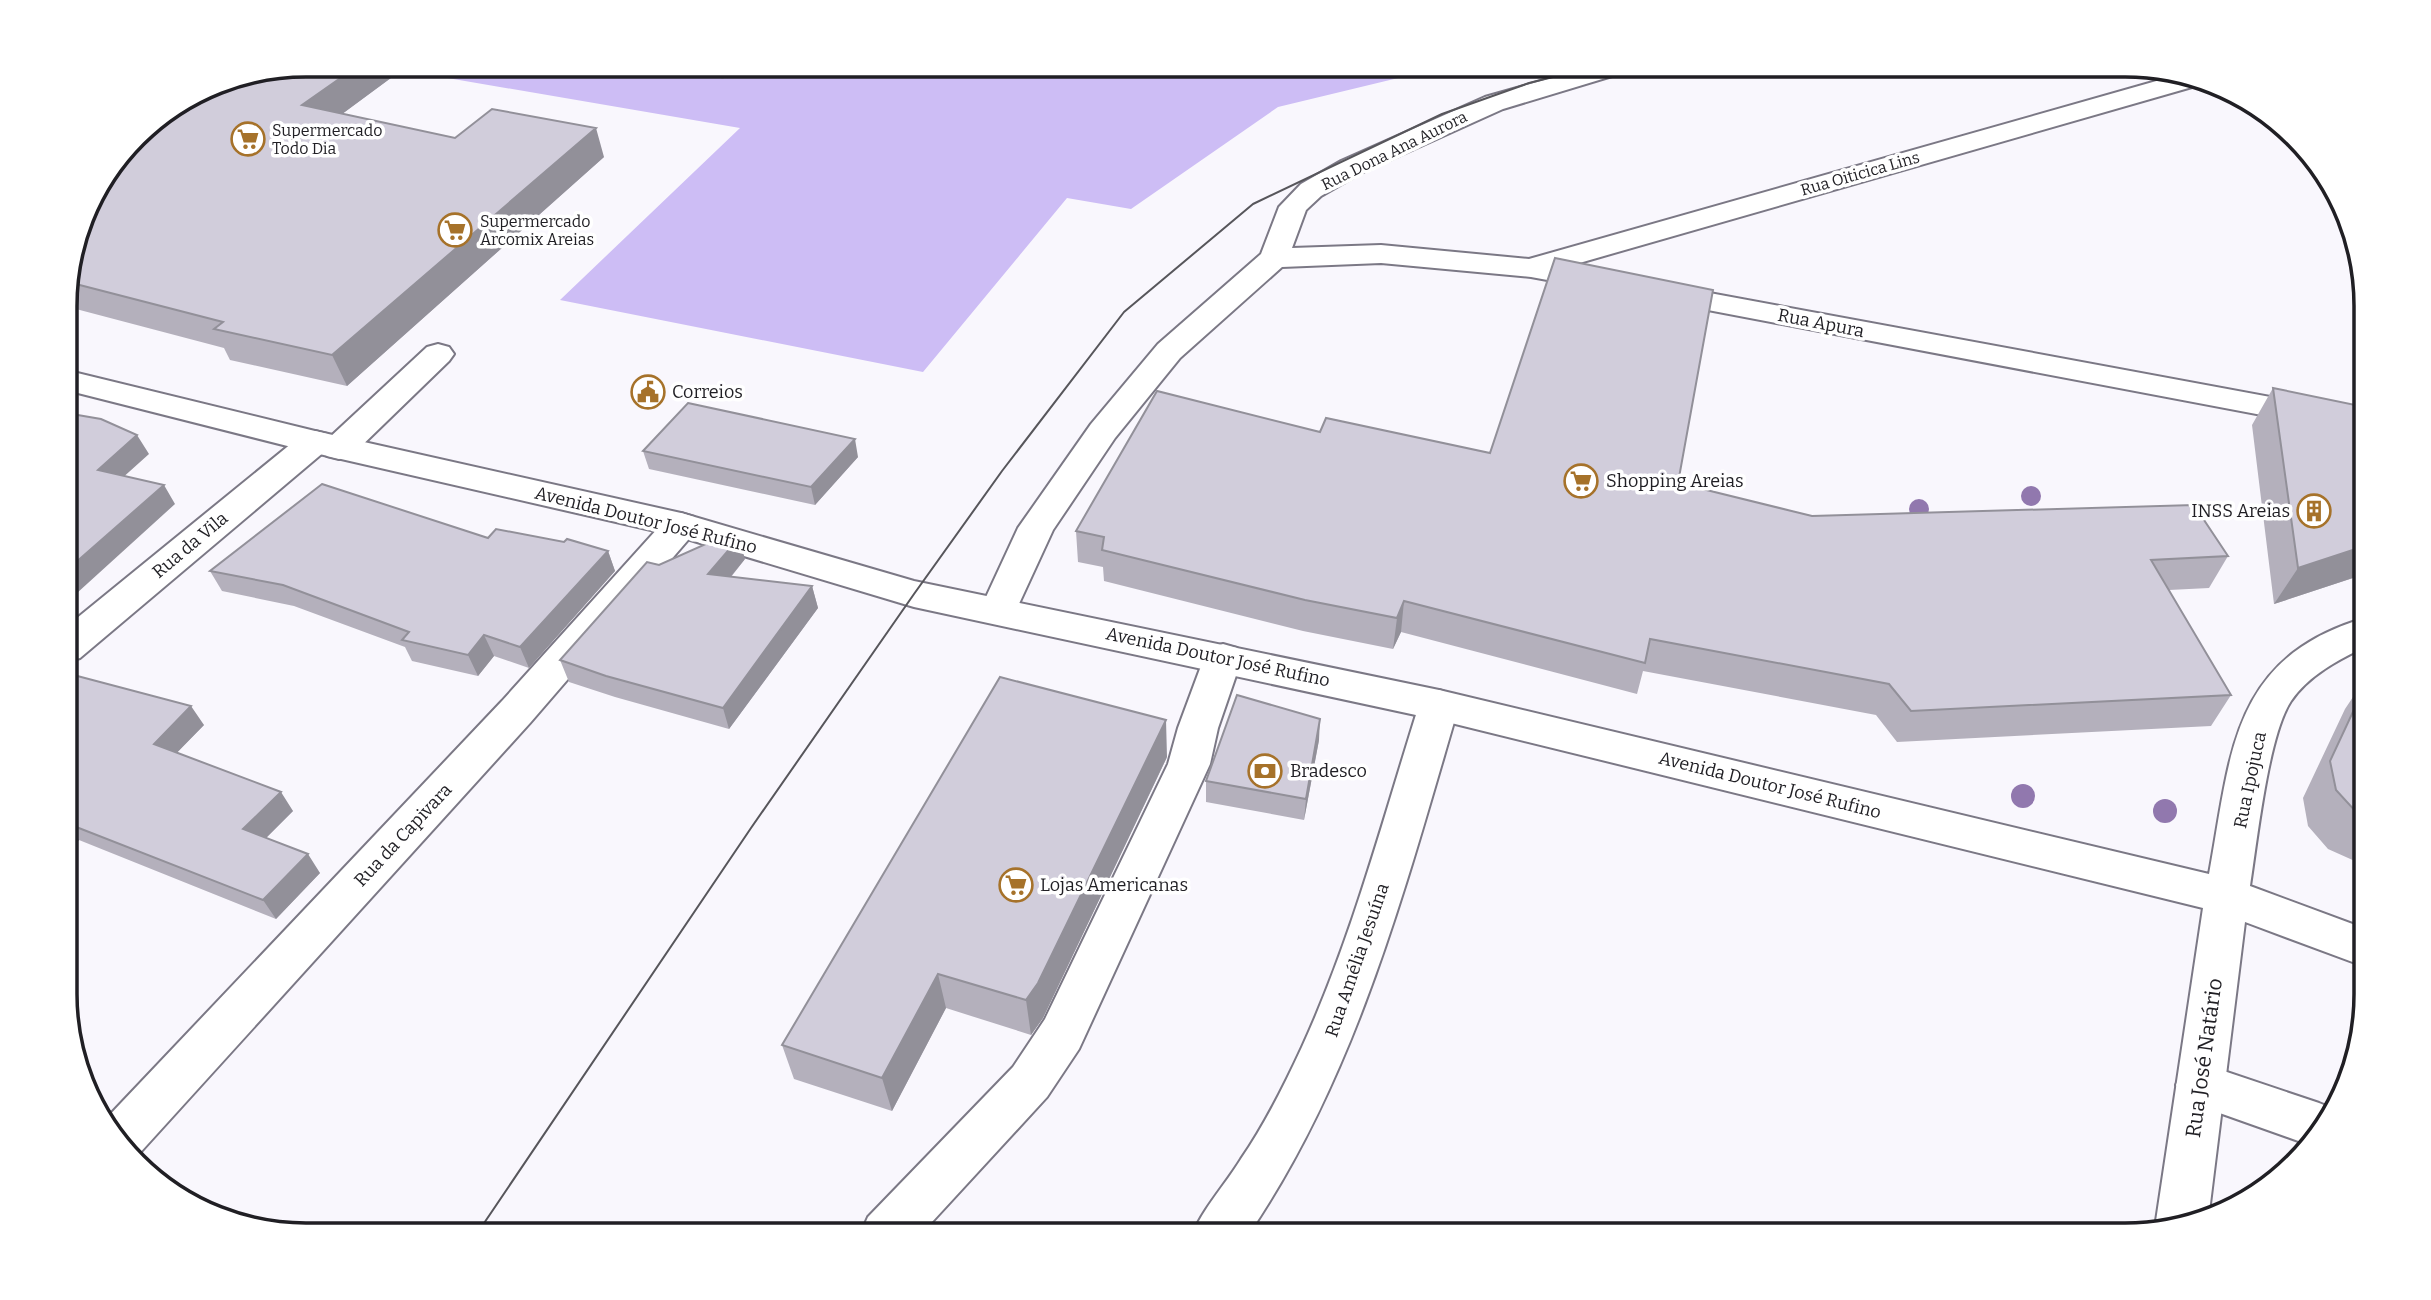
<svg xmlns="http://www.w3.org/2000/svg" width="2431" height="1300" viewBox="0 0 2431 1300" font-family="Bitter,serif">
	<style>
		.green { fill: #cdbdf5 }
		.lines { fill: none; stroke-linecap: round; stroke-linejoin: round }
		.minor-casing { stroke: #7b7885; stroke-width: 4 }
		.major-casing { stroke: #7b7885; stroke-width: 4 }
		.path { stroke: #a5a3a9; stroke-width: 3.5; stroke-dasharray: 2.5 3.5; stroke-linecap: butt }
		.minor { fill: #fff; fill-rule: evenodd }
		.major { fill: #fff; fill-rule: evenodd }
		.tram { stroke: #57565b; stroke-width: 2 }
		.tree { fill: #9178ae }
		.wall { fill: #b4b0bc }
		.shaded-wall { fill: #929099 }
		.building { fill: #d1cddb; stroke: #929099; stroke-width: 2 }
		.labels { text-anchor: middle; stroke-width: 7; stroke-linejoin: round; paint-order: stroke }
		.far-poi-label { font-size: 16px; fill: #201f24; stroke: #fff; text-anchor: start }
		.far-street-label { font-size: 16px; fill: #201f24; stroke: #fff }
		.street-label { font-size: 18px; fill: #201f24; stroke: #fff }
		.poi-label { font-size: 18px; fill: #201f24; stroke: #fff; text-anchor: start }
		.near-street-label { font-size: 21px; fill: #201f24; stroke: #fff }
		.rim { fill: none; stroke: #201f24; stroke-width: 3.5 }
	</style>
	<rect width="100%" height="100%" fill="#f9f7fd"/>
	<!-- green -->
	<path class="green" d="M372 65H1452L1278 107 1131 209 1067 198 923 372 560 300 740 128Z"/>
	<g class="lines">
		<defs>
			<path id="minor" d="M1597 65H1636L1632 70 1503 109 1361 173 1321 196 1306 210 1292 248 1381 245 1529 259 2174 76 2201 83 2199 85 1569 266 1613 275 1617 281 1613 287 1602 290 1531 277 1381 263 1282 267 1180 358 1115 438 1053 530 1012 619 999 623 986 619 980 610 1018 528 1091 424 1158 344 1261 254 1279 207 1301 184 1341 161 1485 97Z
				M1661 284 2314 405 2326 408 2331 415 2326 422 2314 425 1650 299 1646 293 1650 287Z
				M438 344 449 347 454 354 449 361 351 456 339 459 327 456 324 452 80 658 66 662V627L303 434 315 431 327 434 329 438 427 347Z
				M681 513 694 517 699 525 694 533 530 723 137 1156 106 1128 103 1122 502 701 668 517Z
				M1223 644 1237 648 1242 658 1218 728 1210 764 1079 1049 1047 1097 920 1235H860L868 1217 1013 1067 1045 1019 1168 764 1178 728 1204 658 1209 648Z
				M1439 690 1453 695 1459 705C1405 888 1357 1075 1248 1235H1192C1204 1207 1225 1185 1241 1159 1265 1124 1284 1086 1302 1047 1352 938 1383 819 1419 705L1425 695Z
				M2200 1063 2319 1103 2334 1109 2304 1143 2183 1100 2176 1085 2183 1070Z"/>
			<path id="major" d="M65 370 315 431 681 513 914 581 1439 690 2209 874C2231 755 2230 658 2365 618V647C2338 660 2309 675 2291 701 2268 736 2257 842 2250 886L2366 929V967L2245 922 2209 1212 2159 1228 2156 1221 2203 908 1439 720 914 607 677 536 315 453 66 390Z"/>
		</defs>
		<!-- minor casing -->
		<use href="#minor" class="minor-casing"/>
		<!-- major casing -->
		<use href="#major" class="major-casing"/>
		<!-- path -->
		<path class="path" d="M638 65 725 77
			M693 65 725 77 765 65"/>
		<!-- minor -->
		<use href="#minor" class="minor"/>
		<!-- major -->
		<use href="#major" class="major"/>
		<!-- tram -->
		<path class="tram" d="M476 1235 751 828 914 594 1002 471 1124 312 1253 204 1442 114 1529 83 1601 65"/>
	</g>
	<!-- trees -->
	<g class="tree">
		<circle cx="2031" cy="496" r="10"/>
		<circle cx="1919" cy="509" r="10"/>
		<circle cx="2023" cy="796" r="12"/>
		<circle cx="2165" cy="811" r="12"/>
	</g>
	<!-- wall -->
	<path class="wall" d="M306 65H396L399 72 342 114 455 138 604 157 347 386 230 360 224 348 76 309 65 317V290L90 199Z
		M2273 388 2365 574 2274 604 2252 425Z
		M1320 432 1490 453 1678 483 1812 516 2228 556 2209 588 2169 590 2231 695 2211 726 1897 742 1876 715 1643 671 1637 694 1401 632 1393 649 1303 631 1104 581 1103 567 1078 562 1076 531Z
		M643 451 858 457 815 505 649 469Z
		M488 538 608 551 615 571 529 668 494 656 478 676 412 661 405 647 294 606 222 591 210 571Z
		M745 559 731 577 812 586 818 608 729 729 615 697 569 682 560 660Z
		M66 673 204 725 177 752 293 811 266 838 320 873 276 919 79 840 66 853Z
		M2365 679 2366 866 2328 849 2308 826 2303 798 2345 709Z
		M1319 740 1304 820 1206 802V781Z
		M1167 757 1043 1018 1031 1035 946 1008 892 1111 794 1079 782 1045Z"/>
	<!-- shaded-wall -->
	<path class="shaded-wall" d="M359 65H396L399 72 315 134 302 105Z
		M596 128 604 157 347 386 332 355Z
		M65 292 76 309 65 317Z
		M137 435 149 454 110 489 98 470Z
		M855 439 858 457 815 505 811 487Z
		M164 485 175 504 66 603V571Z
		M739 538 745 559 715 596 708 574Z
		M2365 546V574L2274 604 2298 568Z
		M608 551 615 571 529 668 520 647Z
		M812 586 818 608 729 729 723 708Z
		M1404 601 1401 632 1393 649 1397 618Z
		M484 635 494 656 478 676 468 655Z
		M191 706 204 725 167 763 154 744Z
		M1320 719 1319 740 1304 820 1306 799Z
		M1166 720 1167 757 1043 1018 1031 1035 1026 1000Z
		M281 792 293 811 256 848 243 829Z
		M66 825 79 840 66 853Z
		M308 854 320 873 276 919 263 900Z
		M938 974 946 1008 892 1111 882 1078Z"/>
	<!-- building -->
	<path class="building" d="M306 65H359L302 105 455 138 492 109 596 128 332 355 214 329 223 322 68 282 90 199 147 125 214 83Z
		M1555 258 1713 290 1678 483 1812 516 2194 505 2228 556 2151 560 2231 695 1911 711 1889 684 1650 639 1645 663 1404 601 1397 618 1305 600 1102 550 1104 537 1076 531 1157 391 1320 432 1326 418 1490 453Z
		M2273 388 2365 407V546L2298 568Z
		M688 403 855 439 811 487 643 451Z
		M66 413 101 419 137 435 98 470 164 485 66 571Z
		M322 484 488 538 496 529 564 542 567 539 608 551 520 647 484 635 468 655 402 640 409 632 283 585 210 571Z
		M728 534 739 538 708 574 812 586 723 708 606 676 560 660 647 562 659 565Z
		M66 673 191 706 154 744 281 792 243 829 308 854 263 900 66 823Z
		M1000 677 1166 720 1038 983 1026 1000 938 974 882 1078 782 1045Z
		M2365 686 2366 817 2357 813 2336 790 2330 761Z
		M1237 695 1320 719 1306 799 1206 781Z"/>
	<!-- icons -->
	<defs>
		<symbol id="supermarket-ring" viewBox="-11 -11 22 22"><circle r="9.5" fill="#fff" stroke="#a6722a" stroke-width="1.5"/><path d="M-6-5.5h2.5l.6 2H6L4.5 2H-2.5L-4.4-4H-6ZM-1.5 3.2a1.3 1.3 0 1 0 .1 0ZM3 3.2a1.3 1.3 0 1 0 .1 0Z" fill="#a6722a"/></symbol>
		<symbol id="civic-ring" viewBox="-11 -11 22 22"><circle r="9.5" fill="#fff" stroke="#a6722a" stroke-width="1.5"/><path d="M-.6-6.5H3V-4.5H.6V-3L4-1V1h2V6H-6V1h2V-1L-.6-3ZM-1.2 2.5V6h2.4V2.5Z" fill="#a6722a"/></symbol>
		<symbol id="building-ring" viewBox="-11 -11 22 22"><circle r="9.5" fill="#fff" stroke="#a6722a" stroke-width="1.5"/><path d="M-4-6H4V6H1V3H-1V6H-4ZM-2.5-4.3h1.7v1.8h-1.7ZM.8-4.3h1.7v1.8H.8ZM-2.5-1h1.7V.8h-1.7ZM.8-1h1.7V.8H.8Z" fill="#a6722a"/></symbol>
		<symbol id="bank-ring" viewBox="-11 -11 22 22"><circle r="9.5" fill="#fff" stroke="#a6722a" stroke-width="1.5"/><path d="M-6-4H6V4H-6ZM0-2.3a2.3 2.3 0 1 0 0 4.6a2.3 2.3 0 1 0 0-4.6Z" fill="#a6722a"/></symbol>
	</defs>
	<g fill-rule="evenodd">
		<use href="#supermarket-ring" x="229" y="120" width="38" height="38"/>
		<use href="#supermarket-ring" x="436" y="211" width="38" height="38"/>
		<use href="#civic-ring" x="629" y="373" width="38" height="38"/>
		<use href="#supermarket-ring" x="1562" y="462" width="38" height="38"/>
		<use href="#building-ring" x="2295" y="492" width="38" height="38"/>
		<use href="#bank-ring" x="1246" y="752" width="38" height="38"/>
		<use href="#supermarket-ring" x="997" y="866" width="38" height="38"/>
	</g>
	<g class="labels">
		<!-- far-poi labels -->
		<g class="far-poi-label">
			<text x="272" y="136">Supermercado<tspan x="272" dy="18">Todo Dia</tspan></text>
			<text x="480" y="227">Supermercado<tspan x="480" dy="18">Arcomix Areias</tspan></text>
		</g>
		<!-- far-street labels -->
		<g class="far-street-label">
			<text transform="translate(1394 150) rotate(-26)" y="6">Rua Dona Ana Aurora</text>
			<text transform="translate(1860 173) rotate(-16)" y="6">Rua Oiticica Lins</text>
		</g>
		<!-- street labels -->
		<g class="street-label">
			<text transform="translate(1821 323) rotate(11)" y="6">Rua Apura</text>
			<text transform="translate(646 520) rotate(14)" y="6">Avenida Doutor José Rufino</text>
			<text transform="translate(190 545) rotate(-40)" y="6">Rua da Vila</text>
			<text transform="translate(1218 657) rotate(12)" y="6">Avenida Doutor José Rufino</text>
			<text transform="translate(2250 780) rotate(-78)" y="6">Rua Ipojuca</text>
			<text transform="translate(1770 785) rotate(14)" y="6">Avenida Doutor José Rufino</text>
			<text transform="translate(403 835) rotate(-47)" y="6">Rua da Capivara</text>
			<text transform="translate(1357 960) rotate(-71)" y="6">Rua Amélia Jesuína</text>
		</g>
		<!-- poi labels -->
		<g class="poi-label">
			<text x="672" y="398">Correios</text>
			<text x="1606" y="487">Shopping Areias</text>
			<text x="2290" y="517" text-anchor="end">INSS Areias</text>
			<text x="1290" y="777">Bradesco</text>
			<text x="1040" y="891">Lojas Americanas</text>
		</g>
		<!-- near-street labels -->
		<g class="near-street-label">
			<text transform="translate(2204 1058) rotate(-82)" y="7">Rua José Natário</text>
		</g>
	</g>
	<!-- crop -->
	<path d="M0 0H2431V1300H0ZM306 77H2125A229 229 0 0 1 2354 306V994A229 229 0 0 1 2125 1223H306A229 229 0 0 1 77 994V306A229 229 0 0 1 306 77Z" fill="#fff" fill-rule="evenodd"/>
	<path class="rim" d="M306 77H2125A229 229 0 0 1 2354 306V994A229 229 0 0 1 2125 1223H306A229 229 0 0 1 77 994V306A229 229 0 0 1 306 77Z"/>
</svg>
